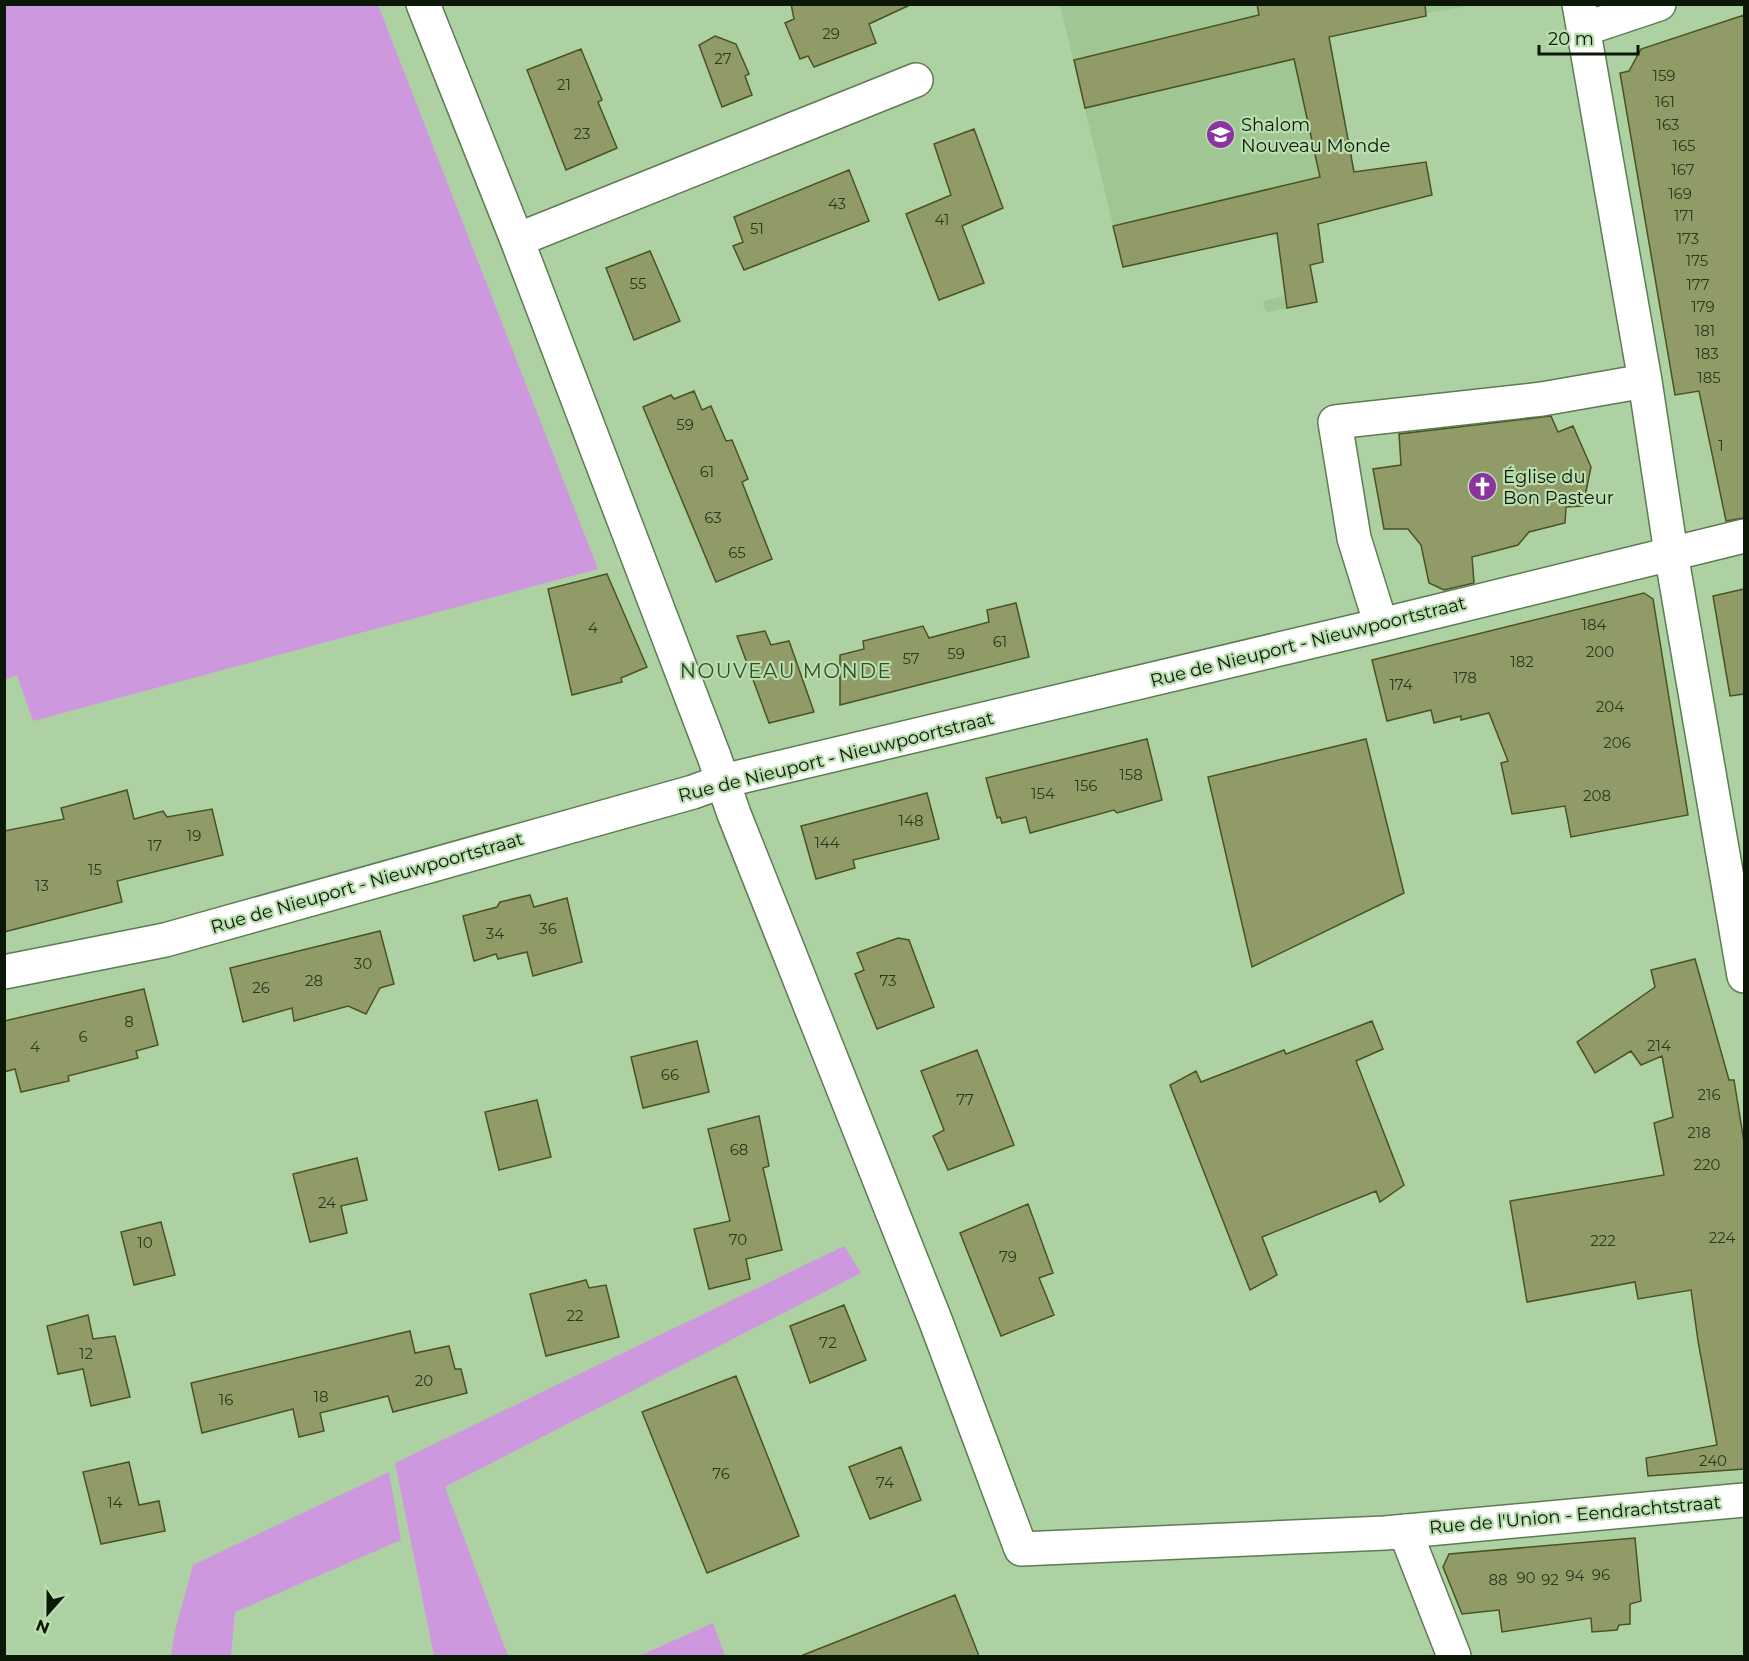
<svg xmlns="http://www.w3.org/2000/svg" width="1749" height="1661" viewBox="0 0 1749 1661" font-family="Montserrat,sans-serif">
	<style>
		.built { fill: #a0c693 }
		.green { fill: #ce98de }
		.building { fill: #909b67; stroke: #4a5321; stroke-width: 1.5 }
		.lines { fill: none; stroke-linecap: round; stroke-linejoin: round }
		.minor-casing { stroke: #5c7c52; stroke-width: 36 }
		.minor { stroke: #fff; stroke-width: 33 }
		.labels { text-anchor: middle; stroke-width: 4.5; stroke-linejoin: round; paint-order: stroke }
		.number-label { font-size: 15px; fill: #2c391f }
		.poi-label { font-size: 18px; fill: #0b1807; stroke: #bbdeb0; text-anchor: start }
		.street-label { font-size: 18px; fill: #0b1807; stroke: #bbdeb0 }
		.neighbourhood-label { font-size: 20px; letter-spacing: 1.5px; fill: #314f27; stroke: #bbdeb0 }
	</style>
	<rect width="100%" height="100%" fill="#aed1a3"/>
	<!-- built -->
	<path class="built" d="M1060 5H1475L1379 21V26L1329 37 1355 172 1426 162 1432 195 1319 224 1323 262 1310 266 1317 302 1267 312 1265 310 1263 301 1285 296 1281 267 1293 264 1289 231 1123 267Z"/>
	<!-- green -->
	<path class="green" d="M4 5H378L598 569 33 721 17 675 4 680Z
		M844 1246 861 1273 445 1487 508 1656H434L395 1463Z
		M389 1472 401 1540 235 1612 231 1656H171L175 1631 193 1565Z
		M713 1623 725 1656H639Z"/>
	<!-- building -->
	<path class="building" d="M791 4H912L869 24 876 43 814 67 808 56 800 59 785 23 794 19Z
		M1257 4H1425L1426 16 1329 37 1354 172 1426 162 1432 195 1318 224 1323 262 1310 265 1317 302 1287 308 1277 233 1123 267 1113 226 1320 177 1294 59 1085 108 1074 60 1259 15Z
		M1744 15V518L1726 521 1699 391 1675 395 1620 73 1629 71 1641 49Z
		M715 36 736 44 749 74 745 76 752 95 722 107 699 45Z
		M581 49 602 100 598 102 617 148 566 170 527 70Z
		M974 129 1003 208 962 226 984 283 939 300 906 214 951 195 934 144Z
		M849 170 869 221 744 270 733 246 743 242 734 217Z
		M650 251 680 321 634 340 606 268Z
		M694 391 702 410 711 406 726 441 732 440 748 479 742 482 772 559 716 582 643 407 671 395 674 399Z
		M1551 416 1558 432 1573 426 1591 467 1583 506 1566 507 1565 523 1529 532 1518 545 1472 557 1474 583 1444 590 1429 583 1421 545 1408 529H1384L1373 469 1401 465 1399 434Z
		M607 574 647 667 621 678 622 682 572 695 548 589Z
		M1744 589V694L1730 696 1713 596Z
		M1644 593 1653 599 1688 815 1571 837 1565 806 1512 814 1501 763 1508 761 1489 713 1461 720V716L1434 723 1431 710 1387 721 1372 660Z
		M1016 603 1029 657 840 705V655L864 649 863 641 923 626 929 638 989 622 987 610Z
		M765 631 771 645 789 641 814 712 769 723 737 636Z
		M1147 739 1162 800 1117 813 1114 810 1030 833 1026 817 1002 823 1000 817 997 818 986 778Z
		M1366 739 1404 893 1252 967 1208 777Z
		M127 790 134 819 163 811 167 817 212 809 223 855 117 881 122 902 4 932V831L64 819 61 808Z
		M927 793 939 839 853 860 855 868 816 879 801 826Z
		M530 895 534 907 567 898 582 962 533 976 527 952 498 959 496 954 474 961 463 916 497 907 500 902Z
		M380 931 394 984 380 988 366 1014 348 1006 294 1021 292 1008 243 1022 230 968Z
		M898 938 909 940 934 1007 877 1029 855 974 864 970 857 953Z
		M1695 959 1729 1080H1734L1744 1142V1469L1648 1476 1646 1458 1717 1445 1698 1341 1691 1290 1638 1299 1635 1282 1527 1302 1510 1201 1664 1175 1654 1123 1673 1117 1662 1056 1641 1065 1631 1051 1595 1073 1577 1042 1655 987 1651 970Z
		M144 989 158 1045 136 1051 138 1058 68 1076 69 1081 21 1092 15 1069 4 1072V1021Z
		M1372 1021 1383 1049 1356 1061 1404 1185 1380 1202 1376 1191 1262 1237 1277 1275 1250 1290 1170 1085 1196 1071 1201 1082 1284 1050 1286 1054Z
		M697 1041 709 1092 643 1108 631 1057Z
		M977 1050 1014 1145 948 1170 933 1136 944 1130 921 1071Z
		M537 1100 551 1157 499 1170 485 1112Z
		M759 1116 769 1166 763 1168 782 1250 746 1259 750 1279 709 1289 694 1229 730 1221 708 1129Z
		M357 1158 367 1200 341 1206 347 1233 310 1242 293 1174Z
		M1028 1204 1053 1273 1039 1278 1054 1315 1001 1336 960 1233Z
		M161 1222 175 1275 134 1285 121 1232Z
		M586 1280 589 1288 606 1285 619 1337 546 1356 530 1294Z
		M844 1305 866 1360 810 1383 790 1326Z
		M88 1315 93 1339 115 1336 130 1397 91 1406 83 1369 58 1374 47 1326Z
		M410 1331 415 1353 449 1346 455 1369H461L467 1393 393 1412 388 1396 320 1413 324 1431 299 1437 293 1409 202 1433 191 1383Z
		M736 1376 799 1536 707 1573 642 1412Z
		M901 1447 921 1500 870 1519 849 1467Z
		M129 1462 139 1505 159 1501 165 1531 101 1544 83 1472Z
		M1635 1538 1641 1601 1630 1604V1624L1619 1625 1617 1630 1592 1632 1591 1618 1502 1632 1499 1610 1462 1614 1443 1567 1449 1554Z
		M955 1595 979 1656H803V1655Z"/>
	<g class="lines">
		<defs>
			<path id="minor" d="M423 4 517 240 715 759 734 814 936 1322 1021 1549 1385 1533 1744 1500
				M1579 4 1645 381 1671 553 1744 976
				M1584 29 1659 4
				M517 240 916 80
				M1381 625 1354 538 1335 422 1542 399 1645 381
				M4 972 165 940 693 792 723 781 1381 625 1744 536
				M1405 1531 1454 1656"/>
		</defs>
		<!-- minor casing -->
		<use href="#minor" class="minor-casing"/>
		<!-- minor -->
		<use href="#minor" class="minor"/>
	</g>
	<!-- icons -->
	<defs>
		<symbol id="school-disc" viewBox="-11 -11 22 22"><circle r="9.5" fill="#8a34a2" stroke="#bbdeb0"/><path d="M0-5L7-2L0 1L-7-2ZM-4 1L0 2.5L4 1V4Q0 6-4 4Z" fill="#fff"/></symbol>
		<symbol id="church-disc" viewBox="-11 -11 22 22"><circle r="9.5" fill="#8a34a2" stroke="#bbdeb0"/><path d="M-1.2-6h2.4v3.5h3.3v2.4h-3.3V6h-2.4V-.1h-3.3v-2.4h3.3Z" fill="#fff"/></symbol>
	</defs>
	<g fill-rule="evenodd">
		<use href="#school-disc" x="1204" y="118" width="33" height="33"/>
		<use href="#church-disc" x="1466" y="470" width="33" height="33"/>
	</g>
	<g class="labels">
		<!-- number labels -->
		<g class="number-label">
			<text x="831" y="39">29</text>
			<text x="723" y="64">27</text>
			<text x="1664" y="81">159</text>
			<text x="564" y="90">21</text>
			<text x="1665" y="107">161</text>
			<text x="1668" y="130">163</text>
			<text x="582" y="139">23</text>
			<text x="1684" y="151">165</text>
			<text x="1683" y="175">167</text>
			<text x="1680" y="199">169</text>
			<text x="837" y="209">43</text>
			<text x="1684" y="221">171</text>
			<text x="942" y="225">41</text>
			<text x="757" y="234">51</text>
			<text x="1688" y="244">173</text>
			<text x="1697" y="266">175</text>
			<text x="638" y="289">55</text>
			<text x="1698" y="290">177</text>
			<text x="1703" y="312">179</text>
			<text x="1705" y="336">181</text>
			<text x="1707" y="359">183</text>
			<text x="1709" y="383">185</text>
			<text x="685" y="430">59</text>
			<text x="1721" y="451">1</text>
			<text x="707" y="477">61</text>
			<text x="713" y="523">63</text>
			<text x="737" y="558">65</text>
			<text x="1594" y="630">184</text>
			<text x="593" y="633">4</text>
			<text x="1000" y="647">61</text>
			<text x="1600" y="657">200</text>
			<text x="956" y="659">59</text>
			<text x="911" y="664">57</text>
			<text x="1522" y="667">182</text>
			<text x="1465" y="683">178</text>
			<text x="1401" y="690">174</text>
			<text x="1610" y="712">204</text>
			<text x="1617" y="748">206</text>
			<text x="1131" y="780">158</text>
			<text x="1086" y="791">156</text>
			<text x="1043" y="799">154</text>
			<text x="1597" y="801">208</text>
			<text x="911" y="826">148</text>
			<text x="194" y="841">19</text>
			<text x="827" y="848">144</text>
			<text x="155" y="851">17</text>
			<text x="95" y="875">15</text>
			<text x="42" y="891">13</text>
			<text x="548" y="934">36</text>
			<text x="495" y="939">34</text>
			<text x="363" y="969">30</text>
			<text x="314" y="986">28</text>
			<text x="888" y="986">73</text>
			<text x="261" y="993">26</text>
			<text x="129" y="1027">8</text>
			<text x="83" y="1042">6</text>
			<text x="1659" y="1051">214</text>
			<text x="35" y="1052">4</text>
			<text x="670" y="1080">66</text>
			<text x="1709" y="1100">216</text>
			<text x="965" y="1105">77</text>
			<text x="1699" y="1138">218</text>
			<text x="739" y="1155">68</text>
			<text x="1707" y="1170">220</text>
			<text x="327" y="1208">24</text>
			<text x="1722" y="1243">224</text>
			<text x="738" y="1245">70</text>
			<text x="1603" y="1246">222</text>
			<text x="145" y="1248">10</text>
			<text x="1008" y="1262">79</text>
			<text x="575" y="1321">22</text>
			<text x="828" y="1348">72</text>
			<text x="86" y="1359">12</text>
			<text x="424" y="1386">20</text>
			<text x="321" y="1402">18</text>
			<text x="226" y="1405">16</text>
			<text x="1713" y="1466">240</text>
			<text x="721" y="1479">76</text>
			<text x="885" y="1488">74</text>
			<text x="115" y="1508">14</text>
			<text x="1601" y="1580">96</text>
			<text x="1575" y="1581">94</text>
			<text x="1526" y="1583">90</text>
			<text x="1498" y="1585">88</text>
			<text x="1550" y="1585">92</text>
		</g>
		<!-- poi labels -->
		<g class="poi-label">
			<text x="1241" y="131">Shalom<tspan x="1241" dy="21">Nouveau Monde</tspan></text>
			<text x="1503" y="483">Église du<tspan x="1503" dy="21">Bon Pasteur</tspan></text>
		</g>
		<!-- street labels -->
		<g class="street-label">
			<text transform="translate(1308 642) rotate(-14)" y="6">Rue de Nieuport - Nieuwpoortstraat</text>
			<text transform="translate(836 757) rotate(-14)" y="6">Rue de Nieuport - Nieuwpoortstraat</text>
			<text transform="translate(367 883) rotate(-16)" y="6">Rue de Nieuport - Nieuwpoortstraat</text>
			<text transform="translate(1575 1515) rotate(-5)" y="6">Rue de l'Union - Eendrachtstraat</text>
		</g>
		<!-- neighbourhood labels -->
		<g class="neighbourhood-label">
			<text x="786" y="678">NOUVEAU MONDE</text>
		</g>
	</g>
	<!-- border -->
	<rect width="1749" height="1661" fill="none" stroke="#0b1807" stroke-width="12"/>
	<!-- north arrow -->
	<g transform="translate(48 1613) rotate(201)" stroke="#bbdeb0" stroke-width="4.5" paint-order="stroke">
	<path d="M0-4.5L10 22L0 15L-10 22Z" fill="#0b1807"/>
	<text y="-9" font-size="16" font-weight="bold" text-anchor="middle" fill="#0b1807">N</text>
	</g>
	<!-- scale -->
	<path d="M1539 45v9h99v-9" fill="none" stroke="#0b1807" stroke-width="3"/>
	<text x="1548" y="45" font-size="18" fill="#0b1807" stroke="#bbdeb0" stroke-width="4.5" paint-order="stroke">20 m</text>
</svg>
